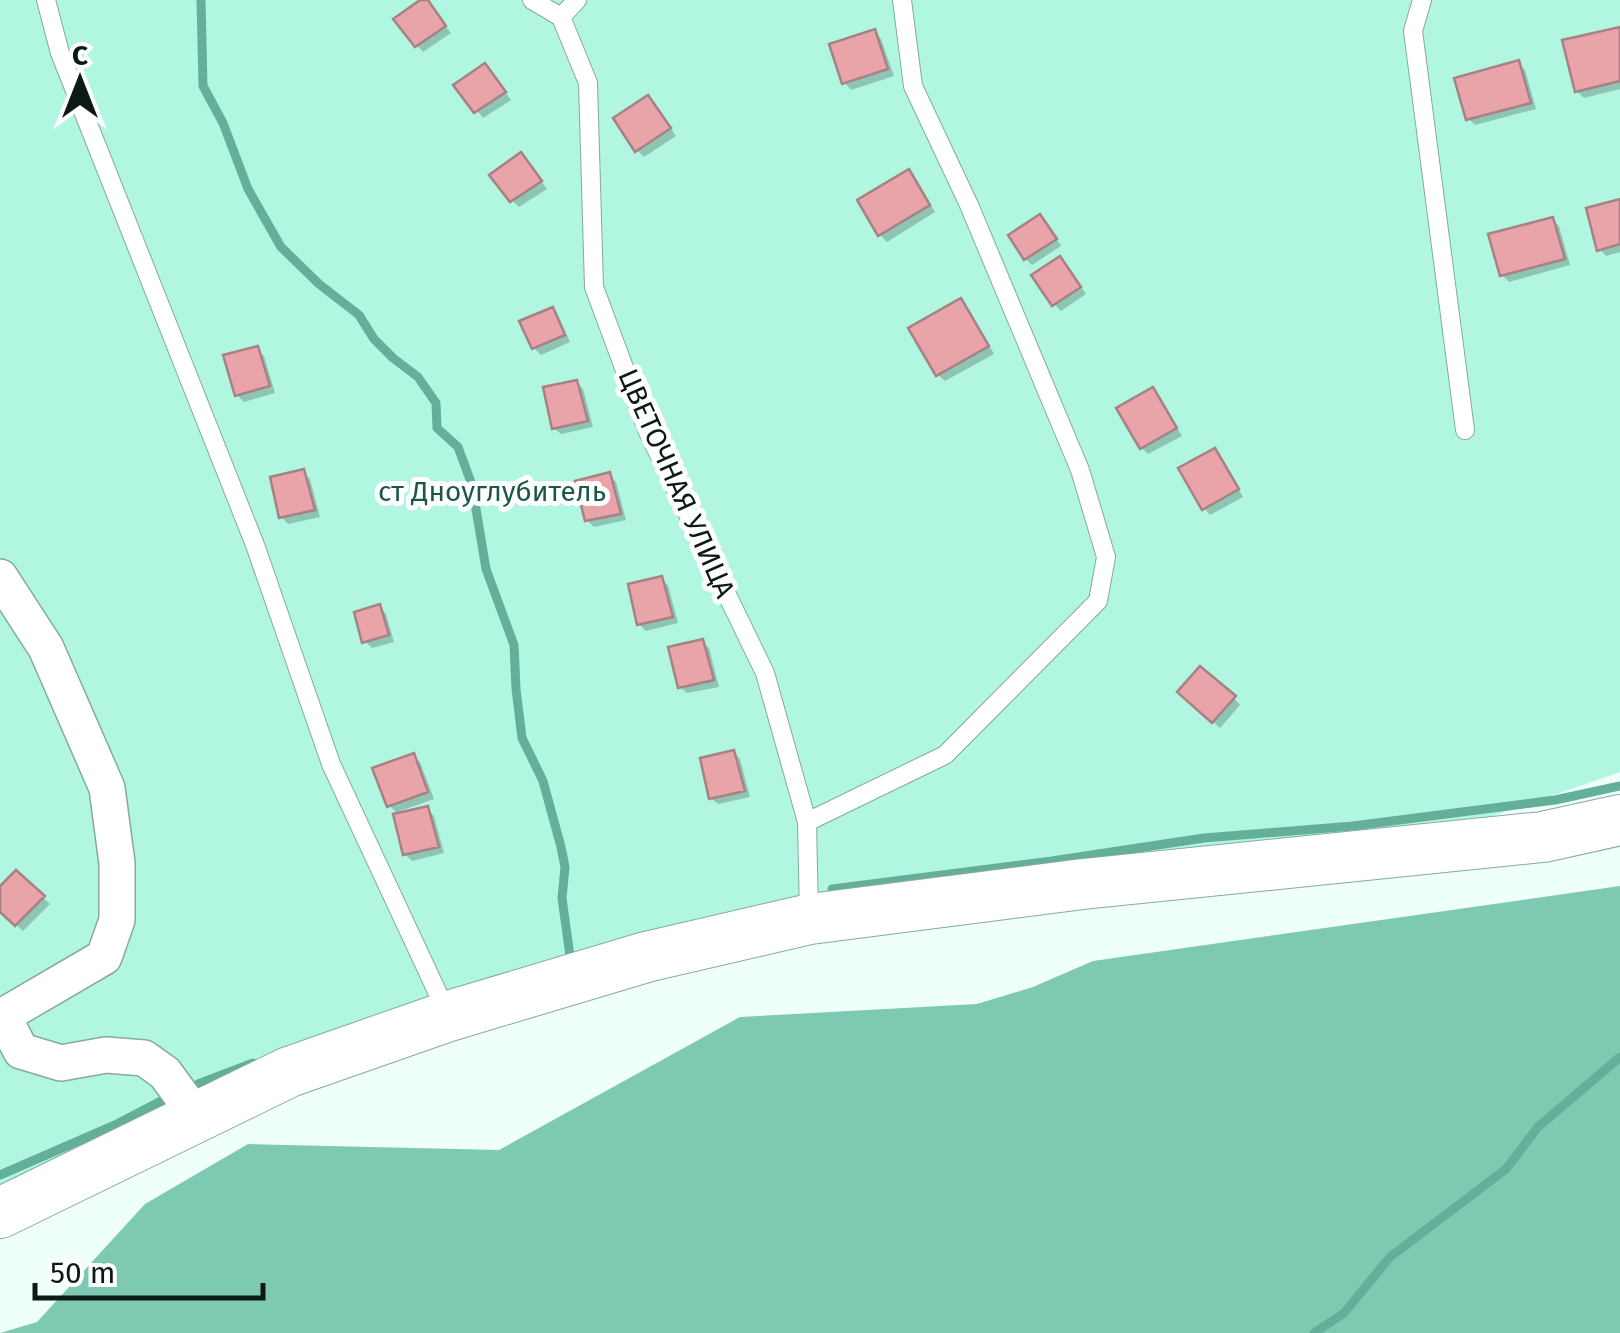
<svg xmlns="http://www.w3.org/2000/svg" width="1620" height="1333" viewBox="0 0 1620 1333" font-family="'Fira Sans',sans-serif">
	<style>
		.green { fill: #b1f6e1 }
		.forest { fill: #7dc9b2 }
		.shadow { fill: #0003 }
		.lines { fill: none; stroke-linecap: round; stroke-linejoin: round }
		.stream { stroke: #64af99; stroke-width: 9 }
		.building { fill: #e9a4a9; stroke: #a68284; stroke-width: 2.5 }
		.lane-casing { stroke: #85aa9e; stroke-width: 20 }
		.street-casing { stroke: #85aa9e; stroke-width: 38 }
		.secondary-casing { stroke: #85aa9e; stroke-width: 52 }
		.lane { stroke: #fff; stroke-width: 18 }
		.street { stroke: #fff; stroke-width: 35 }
		.secondary { stroke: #fff; stroke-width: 50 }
		.labels { text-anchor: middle; stroke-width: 10; stroke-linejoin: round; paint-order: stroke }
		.street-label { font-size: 28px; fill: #0b1a16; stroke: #fff }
		.park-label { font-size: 28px; fill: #1b5849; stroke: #fff }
	</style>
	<rect width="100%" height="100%" fill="#effff9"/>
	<!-- green -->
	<path class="green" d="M0 0H1620V772L1458 828 810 909 312 1055 0 1208Z"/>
	<!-- forest -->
	<path class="forest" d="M1620 886V1333H0L37 1322 145 1204 248 1144 499 1150 740 1017 977 1004 1033 987 1093 961Z"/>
	<!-- shadow -->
	<path class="shadow" d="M425 0 451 33 423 52 417 45Z
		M1620 29V89L1584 98 1577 91Z
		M875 32 881 39 894 76 851 90 845 83Z
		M1518 63 1525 70 1536 109 1475 125 1468 118Z
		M492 73 511 100 483 118 457 86Z
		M655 105 676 136 644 157 637 150Z
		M527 162 547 189 519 207 512 200Z
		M908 172 915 179 935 212 887 242 880 235 860 201Z
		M1620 202V252L1606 256 1600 249Z
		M1552 219 1559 226 1570 265 1509 282 1502 275Z
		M1047 224 1061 246 1032 265 1026 259Z
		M1066 266 1086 294 1061 311 1054 304Z
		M960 301 967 308 994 354 945 381 938 375 912 328Z
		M552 310 559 317 570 342 541 355 534 348Z
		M257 349 264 356 275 393 244 402 237 395Z
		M576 382 583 389 593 427 561 434 554 428Z
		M1152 390 1159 397 1182 436 1148 454 1142 448Z
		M1214 451 1221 458 1243 497 1210 515 1204 508Z
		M303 472 310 479 320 517 288 524 282 517Z
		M609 475 616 482 626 520 594 527 587 520Z
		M661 579 668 585 678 623 646 631 639 624Z
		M380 607 386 614 394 642 372 648 365 641Z
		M702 641 709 648 719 687 687 693 680 687Z
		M1234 698 1240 705 1220 728 1187 699Z
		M734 752 740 759 750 797 718 804 711 798Z
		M413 756 420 762 434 799 400 811 401 815 427 809 434 816 444 853 412 861 405 854 399 815 390 806Z
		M16 873 50 904 23 931 0 909V890Z"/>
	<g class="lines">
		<!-- stream -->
		<path class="stream" d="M201 0 203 86 223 123 248 189 281 247 319 284 359 315 374 339 393 358 418 377 436 403 437 428 458 447 472 485 486 569 514 645 516 689 522 738 543 781 561 847 565 867 562 898 570 956
			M832 889 1052 861 1204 838 1353 826 1555 800 1620 786
			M198 1084 253 1063
			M0 1175 115 1125 161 1101
			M1314 1333 1344 1313 1390 1257 1506 1169 1538 1127 1620 1057"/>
	</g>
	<!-- building -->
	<path class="building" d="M420 0H428L446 26 415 47 393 19Z
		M1620 27V81L1575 92 1562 40Z
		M875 29 888 69 842 84 829 44Z
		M1519 60 1531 103 1466 120 1454 78Z
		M485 63 506 92 474 113 453 85Z
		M648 95 671 128 635 152 613 118Z
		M521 152 542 181 510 202 489 175Z
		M909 169 930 205 878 236 857 200Z
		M1620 199V244L1597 251 1586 208Z
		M1040 214 1057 239 1024 260 1008 235Z
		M1553 217 1565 259 1500 276 1488 234Z
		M1060 256 1081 287 1052 306 1031 275Z
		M961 298 989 346 936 376 908 328Z
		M553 307 565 335 532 349 519 321Z
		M258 346 270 386 235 396 223 355Z
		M577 380 588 421 552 429 543 387Z
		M1153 387 1177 428 1140 449 1116 408Z
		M1215 448 1239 489 1202 510 1178 468Z
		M304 469 315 510 279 518 270 477Z
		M610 472 621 514 585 521 575 481Z
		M662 576 673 617 637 625 628 584Z
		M380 604 389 635 362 643 354 612Z
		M703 639 714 680 678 688 668 647Z
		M1200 666 1236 696 1212 723 1177 692Z
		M734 750 745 791 709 799 700 758Z
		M414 753 428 792 387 807 372 768Z
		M428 806 439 847 403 855 393 814Z
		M16 870 45 896 15 926 0 912V886Z"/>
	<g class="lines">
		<defs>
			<path id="lane" d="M46 0 60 53 255 545 331 764 448 1015
				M532 0 561 17 588 83 594 287 648 432 765 673 807 822 809 914
				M1422 0 1413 31 1465 430
				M561 17 577 0
				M807 822 945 755 1098 601 1106 557 1080 470 969 205 913 86 902 0"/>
			<path id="street" d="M0 577 46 648 107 788 117 863V920L104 957 3 1016 21 1051 61 1063 106 1055 144 1058 165 1073 197 1117"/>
			<path id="secondary" d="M0 1213 289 1072 449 1016 646 957 810 919 1083 884 1543 837 1620 820"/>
		</defs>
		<!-- lane casing -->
		<use href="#lane" class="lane-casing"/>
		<!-- street casing -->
		<use href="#street" class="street-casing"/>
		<!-- secondary casing -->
		<use href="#secondary" class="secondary-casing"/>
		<!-- lane -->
		<use href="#lane" class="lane"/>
		<!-- street -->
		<use href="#street" class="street"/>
		<!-- secondary -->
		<use href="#secondary" class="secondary"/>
	</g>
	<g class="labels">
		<!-- street labels -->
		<g class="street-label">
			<text transform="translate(677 483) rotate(66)" y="10">ЦВЕТОЧНАЯ УЛИЦА</text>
		</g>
		<!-- park labels -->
		<g class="park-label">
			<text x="492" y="501">ст Дноуглубитель</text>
		</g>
	</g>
	<!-- north arrow -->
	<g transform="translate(80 80)" stroke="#ffffff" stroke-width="8" paint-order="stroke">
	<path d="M0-8L18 38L0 25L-18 38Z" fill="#0b1a16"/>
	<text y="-15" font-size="28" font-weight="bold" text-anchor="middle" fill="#0b1a16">С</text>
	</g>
	<!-- scale -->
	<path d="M35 1283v15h228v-15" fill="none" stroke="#0b1a16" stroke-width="5"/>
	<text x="50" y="1283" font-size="30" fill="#0b1a16" stroke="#ffffff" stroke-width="8" paint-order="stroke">50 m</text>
</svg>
